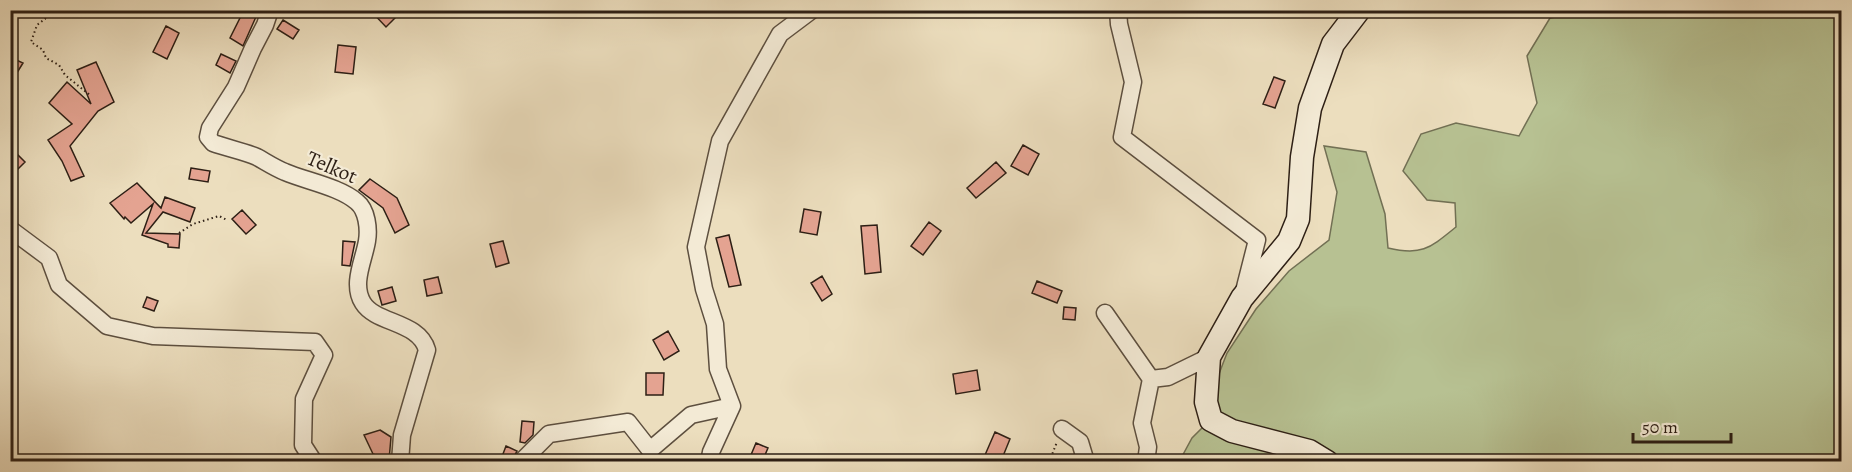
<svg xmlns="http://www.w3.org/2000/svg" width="1852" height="472" viewBox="0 0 1852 472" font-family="Alegreya,serif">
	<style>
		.green { fill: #b7c192; stroke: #727054; stroke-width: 1.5 }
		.building { fill: #e4a391; stroke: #2d1f15; stroke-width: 1.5 }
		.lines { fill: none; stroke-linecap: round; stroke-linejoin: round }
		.street-casing { stroke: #5d4f3f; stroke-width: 19 }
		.secondary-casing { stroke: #2d1f15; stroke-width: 25 }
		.path { stroke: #2d1f15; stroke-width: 2; stroke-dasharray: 1.5 3; stroke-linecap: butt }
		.street { stroke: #f3ead5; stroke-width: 16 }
		.secondary { stroke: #f3ead5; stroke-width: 22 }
		.labels { text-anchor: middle; stroke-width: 4.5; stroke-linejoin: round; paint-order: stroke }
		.street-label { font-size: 21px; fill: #2d1f15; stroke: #f3ead5 }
	</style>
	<rect width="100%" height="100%" fill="#ecdebe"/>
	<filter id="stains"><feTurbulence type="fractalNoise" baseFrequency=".00333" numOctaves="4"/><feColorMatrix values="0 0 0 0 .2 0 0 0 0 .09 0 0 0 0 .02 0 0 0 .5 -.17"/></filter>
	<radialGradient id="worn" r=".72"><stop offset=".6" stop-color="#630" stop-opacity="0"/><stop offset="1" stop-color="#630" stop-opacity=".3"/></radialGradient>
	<!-- green -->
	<path class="green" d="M1593 10 1649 17 1662 10 1841 11V461L1179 462 1192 438 1217 413V379L1227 353 1256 309 1289 271 1329 240 1337 192 1324 146 1366 152 1385 214 1388 248C1422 256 1430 248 1456 227L1455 203 1427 200 1403 171 1421 134 1456 123 1519 136 1537 103 1527 56 1550 18Z"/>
	<!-- building -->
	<path class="building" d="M244 10H259L243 46 230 38Z
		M370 10H403L386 27Z
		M283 20 299 30 293 39 277 29Z
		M166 26 179 33 167 59 153 52Z
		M338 45 356 47 353 74 335 72Z
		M221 54 236 61 230 73 216 65Z
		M10 57 23 63 10 84Z
		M96 62 114 102 98 111 70 146 84 176 71 181 62 161 48 140 72 124 49 103 67 82 91 104 77 70Z
		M1274 77 1285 81 1275 108 1263 104Z
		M1023 145 1039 154 1028 175 1011 166Z
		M10 147 25 162 17 170 10 163Z
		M996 162 1006 173 976 198 967 188Z
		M191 168 210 171 208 182 189 179Z
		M370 179 397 198 409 225 395 233 383 208 359 190Z
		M137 183 161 208 165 197 195 208 190 222 163 212 146 233 180 234 179 248 168 247V244L142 235 153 204 131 223 125 217 124 219 110 203Z
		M804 209 821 212 817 235 800 232Z
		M242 210 256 225 246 234 232 219Z
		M929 222 941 231 923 255 911 246Z
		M877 225 881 272 865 274 861 226Z
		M729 235 741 285 729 287 716 238Z
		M343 241 355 242 350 266 342 265Z
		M503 241 509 263 496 267 490 244Z
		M822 276 832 294 822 301 811 283Z
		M438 277 442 293 427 296 424 280Z
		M1037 281 1062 291 1057 303 1032 293Z
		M392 287 396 301 382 305 378 291Z
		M147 297 158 301 154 311 143 307Z
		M1064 307 1076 308 1075 320 1063 319Z
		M668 331 679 351 664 360 653 340Z
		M977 370 980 390 956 394 953 374Z
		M646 373H664L663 395H646Z
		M522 421 534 422 533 435 525 443 520 442Z
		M380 430 391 437 389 460 373 454 364 435Z
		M995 432 1010 439 1001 461 985 455Z
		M756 443 768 448 762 462H748Z
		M506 446 517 451 511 462H500Z"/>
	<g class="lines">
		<defs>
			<path id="street" d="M270 10 265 25 253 48 236 87 210 128 208 137 213 143C227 148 243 151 257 157 266 162 275 168 285 172 306 181 340 187 357 202 367 210 369 229 367 241 364 260 351 284 363 303 376 324 419 321 427 350L402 435 400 462
				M1118 10 1119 24 1133 82 1122 137 1257 240 1243 295
				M10 229 49 258 59 285 107 326 153 336 315 342 324 355 304 399 303 445 314 462
				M1105 313 1151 379
				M1062 429 1080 442 1086 462
				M521 462 549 434 628 422 650 450 691 415 732 406 718 369 715 324 704 289 696 247 720 141 780 34 812 10
				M709 462 711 452 732 406
				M1146 462 1148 447 1142 423 1151 379 1168 377 1209 357"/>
			<path id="secondary" d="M1327 462 1309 451 1232 431 1211 420 1206 402 1209 357 1242 298 1289 241 1298 219 1302 157 1310 108 1333 44 1359 10"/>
		</defs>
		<!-- street casing -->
		<use href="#street" class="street-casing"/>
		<!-- secondary casing -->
		<use href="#secondary" class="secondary-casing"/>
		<!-- path -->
		<path class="path" d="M50 10 45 19 37 25 31 42 43 50 46 58 59 65 65 75 91 96
			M179 233 193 224 219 216 227 220
			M1049 462 1057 442"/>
		<!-- street -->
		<use href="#street" class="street"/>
		<!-- secondary -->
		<use href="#secondary" class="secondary"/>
	</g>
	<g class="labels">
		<!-- street labels -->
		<g class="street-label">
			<text transform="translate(332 167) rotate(23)" y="7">Telkot</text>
		</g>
	</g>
	<!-- margin -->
	<rect width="1852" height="472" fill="none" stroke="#ecdebe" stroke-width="36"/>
	<rect x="12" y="12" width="1828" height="448" fill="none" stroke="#2d1f15" stroke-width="3"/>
	<rect x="18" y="18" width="1816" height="436" fill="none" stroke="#2d1f15" stroke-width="1.5"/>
	<!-- scale -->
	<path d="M1633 433v9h98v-9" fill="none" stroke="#2d1f15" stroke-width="3"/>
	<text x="1642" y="433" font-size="18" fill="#2d1f15" stroke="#f3ead5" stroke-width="4.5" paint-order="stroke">50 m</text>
	<rect width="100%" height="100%" filter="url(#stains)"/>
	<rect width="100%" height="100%" fill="url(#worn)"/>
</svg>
